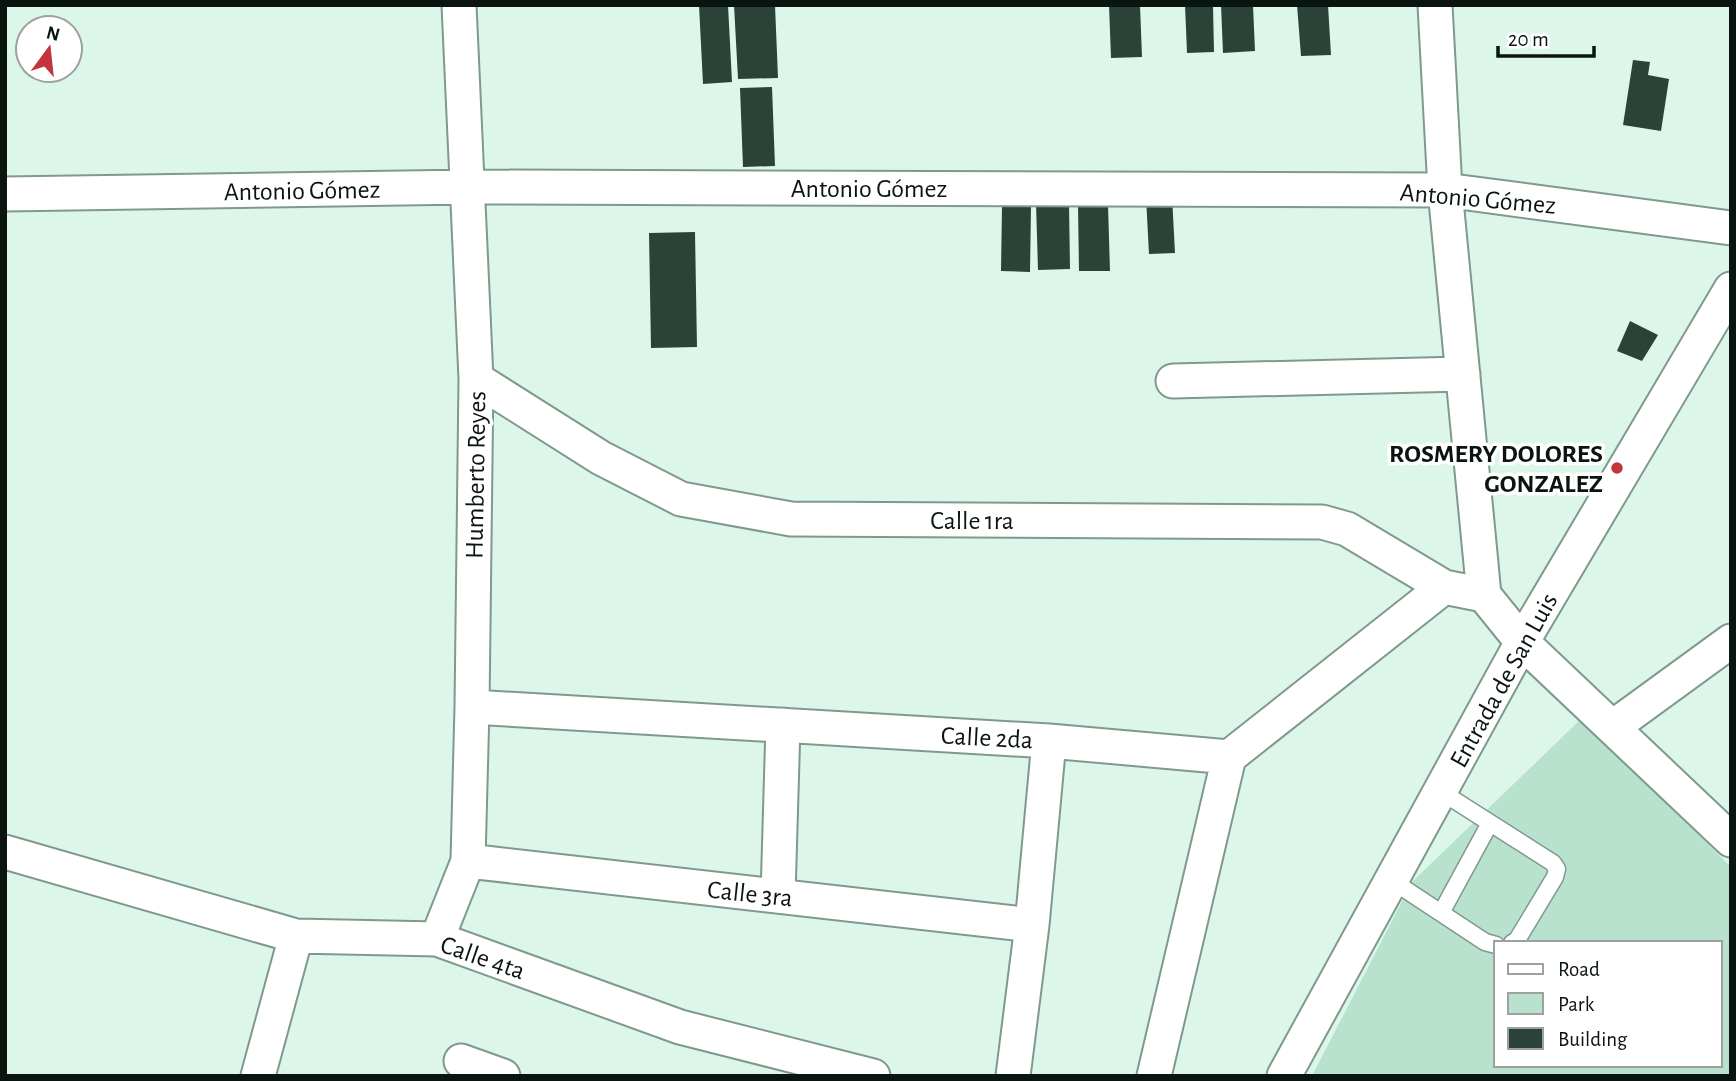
<svg xmlns="http://www.w3.org/2000/svg" width="1736" height="1081" viewBox="0 0 1736 1081" font-family="'Alegreya Sans',sans-serif">
	<style>
		.green { fill: #b8e1ce; fill-rule: evenodd }
		.building { fill: #2b4238 }
		.lines { fill: none; stroke-linecap: round; stroke-linejoin: round }
		.lane-casing { stroke: #80998d; stroke-width: 19 }
		.street-casing { stroke: #80998d; stroke-width: 37 }
		.lane { stroke: #fff; stroke-width: 16 }
		.street { stroke: #fff; stroke-width: 33 }
		.poi-dot { fill: #c4343b; stroke: #fff; stroke-width: 2.5 }
		.labels { text-anchor: middle; stroke-width: 7; stroke-linejoin: round; paint-order: stroke }
		.street-label { font-size: 26px; fill: #0a1410; stroke: #fff }
		.poi-label { font-size: 26px; font-weight: bold; fill: #0a1410; stroke: #fff; text-anchor: end }
	</style>
	<rect width="100%" height="100%" fill="#dcf7ea"/>
	<!-- green -->
	<path class="green" d="M1581 719 1731 867V1076H1312L1412 882ZM1496 943H1720V1065H1496Z"/>
	<!-- building -->
	<path class="building" d="M699 5H728L732 82 703 84Z
		M734 5H775L778 78 738 79Z
		M1109 5H1140L1142 57 1111 58Z
		M1185 5H1213L1214 52 1187 53Z
		M1221 5H1253L1255 51 1223 53Z
		M1297 5H1328L1331 55 1301 56Z
		M1633 60 1650 62 1648 75 1669 79 1661 131 1623 125Z
		M772 87 775 166 743 167 740 88Z
		M1172 196 1175 253 1149 254 1146 197Z
		M1036 203H1069L1070 269 1038 270Z
		M1108 205 1110 271H1079L1078 206Z
		M1002 206H1031L1030 272 1001 271Z
		M695 232 697 347 651 348 649 233Z
		M1630 321 1658 335 1642 361 1617 351Z"/>
	<g class="lines">
		<defs>
			<path id="lane" d="M1440 791 1553 863 1557 869 1555 877 1517 940 1512 943
				M1391 880 1485 942 1496 945
				M1441 913 1490 823"/>
			<path id="street" d="M1435 5 1445 190 1484 595 1522 642 1731 840
				M5 194 469 187 1445 190 1731 228
				M476 379 601 458 681 499 791 519 1322 522 1347 529 1444 587 1484 595
				M1173 381 1463 374
				M472 707 1049 741 1229 757 1444 587
				M1613 727 1731 641
				M5 852 296 936 437 939 680 1027 873 1076
				M468 861 1032 925
				M778 896 783 725
				M437 939 468 861 472 707 476 379 459 5
				M461 1061 503 1076
				M258 1076 296 936
				M1013 1076 1032 925 1049 741
				M1154 1076 1229 757
				M1284 1076 1522 642 1731 289"/>
		</defs>
		<!-- lane casing -->
		<use href="#lane" class="lane-casing"/>
		<!-- street casing -->
		<use href="#street" class="street-casing"/>
		<!-- lane -->
		<use href="#lane" class="lane"/>
		<!-- street -->
		<use href="#street" class="street"/>
	</g>
	<!-- markers -->
	<circle class="poi-dot" cx="1617" cy="468" r="7"/>
	<g class="labels">
		<!-- street labels -->
		<g class="street-label">
			<text x="869" y="197">Antonio Gómez</text>
			<text transform="translate(302 190) rotate(-1)" y="9">Antonio Gómez</text>
			<text transform="translate(1478 198) rotate(5)" y="9">Antonio Gómez</text>
			<text transform="translate(475 475) rotate(-89)" y="9">Humberto Reyes</text>
			<text x="972" y="529">Calle 1ra</text>
			<text transform="translate(1503 680) rotate(-61)" y="9">Entrada de San Luis</text>
			<text transform="translate(987 737) rotate(3)" y="9">Calle 2da</text>
			<text transform="translate(750 893) rotate(6)" y="9">Calle 3ra</text>
			<text transform="translate(483 957) rotate(19)" y="9">Calle 4ta</text>
		</g>
		<!-- poi labels -->
		<g class="poi-label">
			<text x="1603" y="462">ROSMERY DOLORES<tspan x="1603" dy="30">GONZALEZ</tspan></text>
		</g>
	</g>
	<!-- border -->
	<rect width="1736" height="1081" fill="none" stroke="#0a1410" stroke-width="14"/>
	<!-- legend -->
	<rect x="1494" y="941" width="228" height="126" fill="#ffffff" stroke="#9da19f" stroke-width="2"/>
	<rect x="1508" y="964" width="35" height="10" fill="#ffffff" stroke="#9da19f" stroke-width="2"/>
	<text x="1558" y="976" font-size="21" fill="#0a1410">Road</text>
	<rect x="1508" y="993" width="35" height="21" fill="#b8e1ce" stroke="#9da19f" stroke-width="2"/>
	<text x="1558" y="1011" font-size="21" fill="#0a1410">Park</text>
	<rect x="1508" y="1028" width="35" height="21" fill="#2b4238" stroke="#9da19f" stroke-width="2"/>
	<text x="1558" y="1046" font-size="21" fill="#0a1410">Building</text>
	<!-- north arrow -->
	<g transform="translate(49 49) rotate(15)"><circle r="33" fill="#ffffff" stroke="#9da19f" stroke-width="2"/>
	<path d="M0-5L12 26L0 18L-12 26Z" fill="#c4343b"/>
	<text y="-10" font-size="19" font-weight="bold" text-anchor="middle" fill="#0a1410">N</text>
	</g>
	<!-- scale -->
	<path d="M1498 46v10h96v-10" fill="none" stroke="#0a1410" stroke-width="3.5"/>
	<text x="1508" y="46" font-size="21" fill="#0a1410" stroke="#ffffff" stroke-width="5" paint-order="stroke">20 m</text>
</svg>
